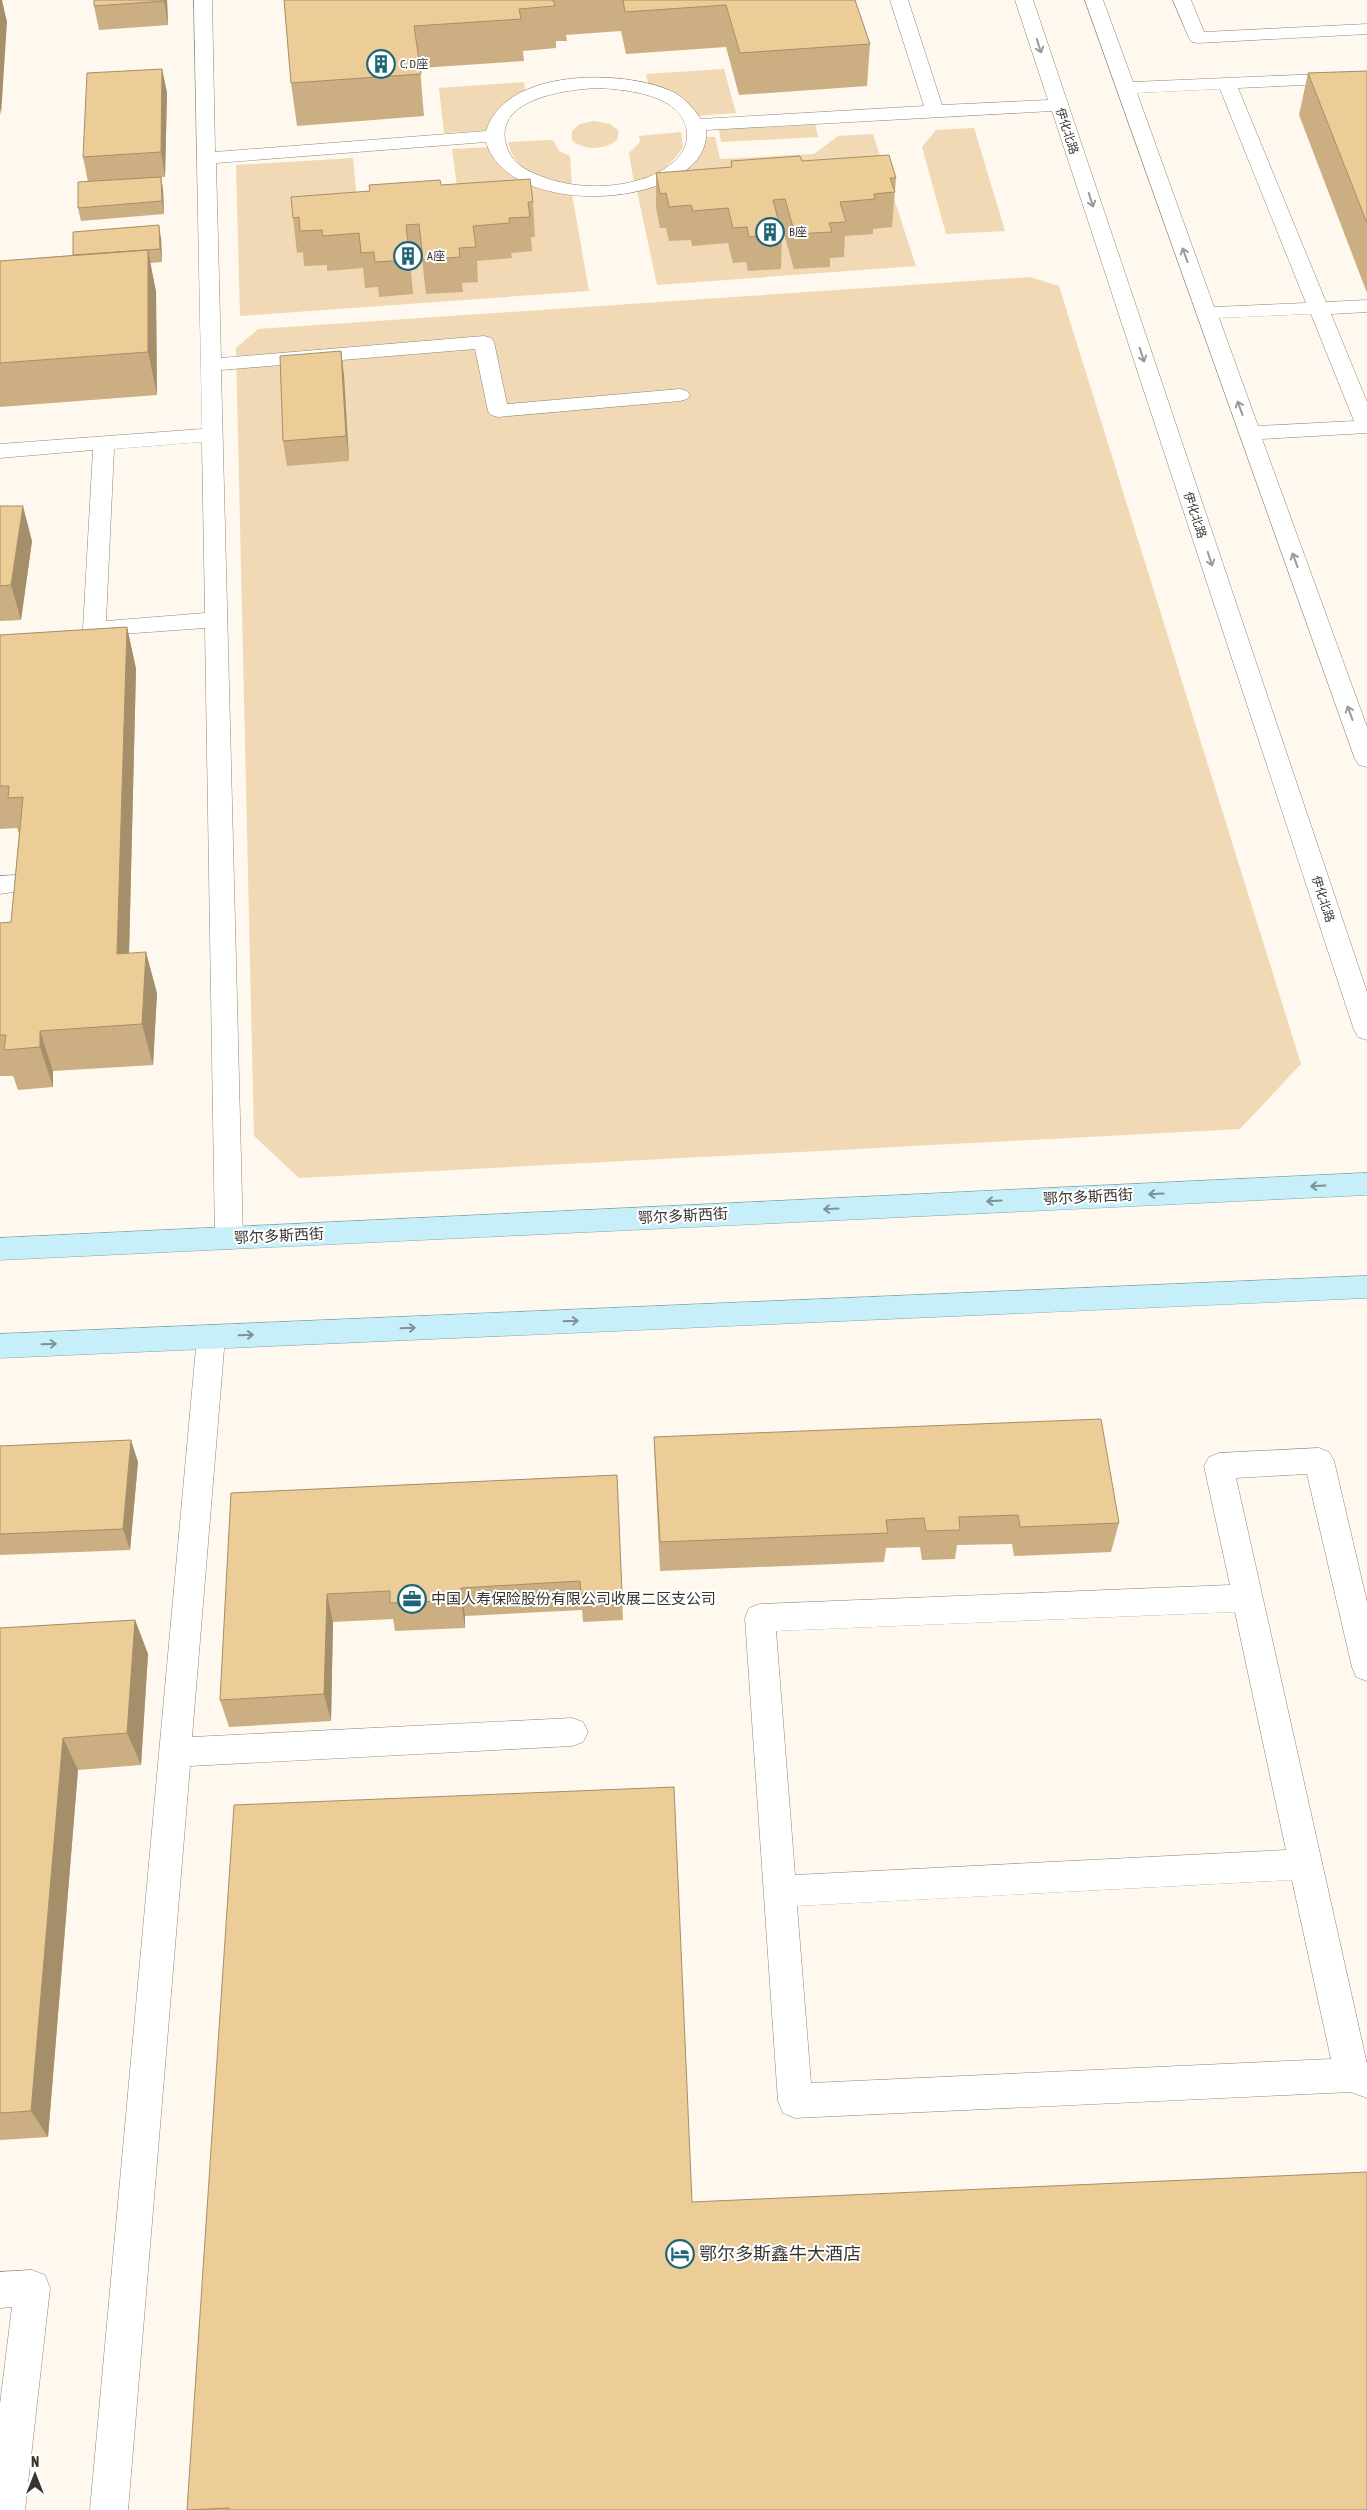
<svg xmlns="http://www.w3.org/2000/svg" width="1367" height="2510" viewBox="0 0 1367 2510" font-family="'Asap Condensed','Noto Sans SC',sans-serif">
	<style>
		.green { fill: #f0d9b4 }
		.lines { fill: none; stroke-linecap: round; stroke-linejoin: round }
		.minor-casing { stroke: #8d857a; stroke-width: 1 }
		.major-casing { stroke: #7ca7b0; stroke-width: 1 }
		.minor { fill: #fff; fill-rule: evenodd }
		.major { fill: #c6eff9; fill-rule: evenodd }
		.wall { fill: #cbaf82 }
		.shaded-wall { fill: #a58f6a }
		.building { fill: #eccc97; stroke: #a58f6a }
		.oneway { stroke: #9c9a98 }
		.oneway2 { stroke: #7f9294 }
		.labels { text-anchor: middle; stroke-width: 4; stroke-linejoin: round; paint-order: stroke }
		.far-poi-label { font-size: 12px; fill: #383530; stroke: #fff; text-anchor: start }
		.far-street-label { font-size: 12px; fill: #383530; stroke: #fff }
		.street-label { font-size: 15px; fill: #383530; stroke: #fff }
		.poi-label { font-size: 15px; fill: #383530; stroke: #fff; text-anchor: start }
		.near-poi-label { font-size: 18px; fill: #383530; stroke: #fff; text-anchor: start }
	</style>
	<rect width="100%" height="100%" fill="#fef8ee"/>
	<!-- green -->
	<path class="green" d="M724 69 736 113 696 116 649 87 646 74Z
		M524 82 526 95 492 130 444 133 439 88Z
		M594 121 610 124 619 131 617 140C605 150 584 151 572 140V131L580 124Z
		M815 124 818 137 721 142 719 129Z
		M974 128 1005 231 946 234 922 147 936 130Z
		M681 132 683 147C670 168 657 174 634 183L629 153 640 142 639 136Z
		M873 134 916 266 657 285 637 191C665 181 697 170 703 137H715L720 159 814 154 838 136Z
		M553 140 559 151 570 156 572 186C544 180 515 174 508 142Z
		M491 147 498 161 572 194 589 291 240 316 236 165 353 158 357 201 458 194 452 149Z
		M1030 277 1059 286 1301 1064 1240 1129 299 1178 254 1136 236 348 258 329Z"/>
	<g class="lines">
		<defs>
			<path id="minor" d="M194 0H212L215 152 486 131C505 68 622 69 671 91 684 97 693 108 701 119L924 106 890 0H908L942 105 1048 100 1015 0H1033L1367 992V1040L1358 1037 1354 1030 1052 111 706 130C713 207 510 224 486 142L216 163 221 358 484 336 491 338 494 342 507 404 680 389 687 391 690 395 687 399 680 401 498 417 491 415 488 411 475 349 221 370 243 1238 239 1246 229 1249 219 1246 215 1238 205 628 94 636 86 634 83 629 93 450 0 458V444L202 429ZM600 88C629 90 684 95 687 133 688 143 683 153 676 160 645 189 584 192 546 178 532 173 514 166 508 150 487 99 567 89 600 88ZM202 442 205 613 106 621 114 449Z
				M1085 0H1103L1133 82 1367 72V82L1238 88 1326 302 1367 300V312L1331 314 1367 402V433L1262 439 1367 727V767L1359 765 1355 759ZM1220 89 1306 303 1214 307 1137 93ZM1311 314 1354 421 1258 426 1219 318Z
				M1173 0H1191L1204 32 1367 24V34L1198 43 1192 42 1189 38Z
				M18 875 27 878 30 884 27 890 0 894V876Z
				M211 1325 221 1329 225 1337 192 1737 572 1718 583 1722 588 1732 583 1742 572 1746 190 1766 128 2510H90L197 1337 201 1329Z
				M1319 1448 1329 1452 1334 1461 1367 1602V1681L1356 1677 1352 1667 1307 1474 1236 1478 1367 2064V2098L1351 2092 795 2118 783 2113 778 2101 745 1618 749 1608 760 1604 1230 1585 1204 1466 1209 1457 1219 1453ZM1235 1612 1286 1850 795 1875 776 1631ZM1292 1880 1331 2059 811 2083 797 1906Z
				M32 2270 45 2275 50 2288 25 2510H0V2404L12 2307 0 2308V2272Z"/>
			<path id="major" d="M1367 1173V1195L0 1260V1238Z
				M1367 1276V1298L0 1358V1334Z"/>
		</defs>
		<!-- minor casing -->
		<use href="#minor" class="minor-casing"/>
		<!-- major casing -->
		<use href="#major" class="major-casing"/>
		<!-- minor -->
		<use href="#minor" class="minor"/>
		<!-- major -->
		<use href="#major" class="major"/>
	</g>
	<!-- wall -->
	<path class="wall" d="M94 0H167L168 25 99 30 94 6Z
		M284 0H855L870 44 867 86 739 95 726 47 626 54 621 31 566 35 567 41H556V48L523 51 524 61 420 68 424 116 297 126 291 83Z
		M162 69 167 93 165 177H161L163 190 164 214 81 221 78 208 88 182 83 157Z
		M1367 71V293L1299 115 1308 73Z
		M731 161H802L896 178 892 227 873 229V234L845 236 844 257 830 258V267L794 269 784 234H782L781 269 748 271 746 262 733 263 728 243 692 246 691 240 669 241 666 228H660L656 208V173L731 168Z
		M441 185 533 202 535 237H531L532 251 511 253 512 258 477 261 478 282 462 283 463 292 426 294 422 259H410L413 294 379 297 378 287 365 288 363 268 327 271V265L304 266 303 252 297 253 293 218 369 191Z
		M161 238 162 262 150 263 156 292 157 395 0 407V261L73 255Z
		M341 351 344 376 349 461 287 466 283 441Z
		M0 506 32 541 21 620 0 621Z
		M127 627 136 669 129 953 157 993 153 1065 53 1071V1087L18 1090 13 1076H0V923L11 922 19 834 17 828 0 829V635Z
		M654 1437 1119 1523 1111 1552 1014 1556 1012 1544 957 1545 955 1559 922 1560 920 1547 886 1548 884 1562 660 1571 655 1466Z
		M0 1446 138 1462 130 1550 0 1555Z
		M617 1475 623 1620 583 1622 582 1610 465 1616V1628L395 1631 393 1619 333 1622 331 1721 229 1727 220 1700 231 1493Z
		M135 1620 148 1654 141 1765 78 1770 48 2137 0 2140V1628Z
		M692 2202 1367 2510H187Z"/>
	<!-- shaded-wall -->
	<path class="shaded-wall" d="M0 0H2L7 22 1 115 0 108Z
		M164 0H167L168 25 164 1Z
		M162 69 167 93 165 177 161 152Z
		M161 177 163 190 164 214 162 201Z
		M159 225 161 238 162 262 160 249Z
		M148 250 156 292 157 395 148 352Z
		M341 351 344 376 349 461 346 436Z
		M23 506 32 541 21 620 11 585Z
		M127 627 136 669 128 995 117 954Z
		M146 952 157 993 153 1065 142 1024Z
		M40 1031 53 1071V1087L40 1047Z
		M131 1440 138 1462 130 1550 123 1529Z
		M461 1588 465 1616V1628L461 1600Z
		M327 1594 333 1622 331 1721 324 1694Z
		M135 1620 148 1654 141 1765 127 1733Z
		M63 1738 78 1770 48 2137 31 2111Z"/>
	<!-- building -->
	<path class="building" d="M94 0H164V1L94 6Z
		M284 0H553L555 6 519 9 521 19 414 26 421 74 291 83Z
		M623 0H855L870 44 740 53 726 5 625 12Z
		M162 69 161 152 83 157 87 73Z
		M1367 71V223L1308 73Z
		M889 155 896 178H890L895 192 874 194 875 199 840 202 846 222 829 223 832 232 795 234 785 199 773 200 782 234 749 237 747 227 733 228 728 208 693 211 691 205 669 207 666 193 660 194 656 173 732 167 731 161 800 156 802 161Z
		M161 177 162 201 78 208V182Z
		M530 179 533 202H528L530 217 509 218 510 223 473 226 476 247 459 248 460 257 423 260 419 224 406 225 410 260 375 262 374 252 361 253 359 233 323 236 322 230 300 231 299 217 293 218 291 197 370 191 369 185 440 180 441 185Z
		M159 225 160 249 73 255V232Z
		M148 250V352L0 363V261Z
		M341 351 346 436 283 441 280 356Z
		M0 506H23L11 585 0 586Z
		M127 627 117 954 146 952 142 1024 40 1031V1047L4 1050 6 1035H0V923L11 922 23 797 8 798 9 786H0V635Z
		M1101 1419 1119 1523 1020 1527 1018 1515 959 1517 960 1530 926 1531 924 1518 886 1520 888 1533 660 1542 654 1437Z
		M131 1440 123 1529 0 1534V1446Z
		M617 1475 622 1592 581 1594 580 1581 461 1588V1600L390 1603V1591L327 1594 324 1694 220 1700 231 1493Z
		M135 1620 127 1733 63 1738 31 2111 0 2113V1628Z
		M674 1787 692 2202 1367 2172V2510H229V2508L187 2510 234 1805Z"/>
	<!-- one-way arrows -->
	<defs><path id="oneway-shaft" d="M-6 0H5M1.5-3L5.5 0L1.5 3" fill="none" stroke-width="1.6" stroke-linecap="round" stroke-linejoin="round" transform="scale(1.25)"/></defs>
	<g class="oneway">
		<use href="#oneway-shaft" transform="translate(1039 46) rotate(72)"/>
		<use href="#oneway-shaft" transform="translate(1091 200) rotate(72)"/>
		<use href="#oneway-shaft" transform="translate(1185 255) rotate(-110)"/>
		<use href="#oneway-shaft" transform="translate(1142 355) rotate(72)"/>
		<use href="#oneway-shaft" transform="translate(1240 408) rotate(-110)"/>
		<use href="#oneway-shaft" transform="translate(1210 559) rotate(72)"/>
		<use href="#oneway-shaft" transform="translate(1295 560) rotate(-110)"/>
		<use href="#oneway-shaft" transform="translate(1350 713) rotate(-110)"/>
	</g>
	<g class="oneway2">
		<use href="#oneway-shaft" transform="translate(1318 1186) rotate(177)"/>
		<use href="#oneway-shaft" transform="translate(1156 1194) rotate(177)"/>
		<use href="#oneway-shaft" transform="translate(994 1201) rotate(177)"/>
		<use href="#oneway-shaft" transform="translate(831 1209) rotate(177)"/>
		<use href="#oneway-shaft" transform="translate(571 1321) rotate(-2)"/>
		<use href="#oneway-shaft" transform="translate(408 1328) rotate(-2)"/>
		<use href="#oneway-shaft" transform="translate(246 1335) rotate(-2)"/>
		<use href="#oneway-shaft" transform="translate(49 1344) rotate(-2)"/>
	</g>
	<!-- icons -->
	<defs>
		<symbol id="building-ring" viewBox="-11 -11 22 22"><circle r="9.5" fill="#fff" stroke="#1f6575" stroke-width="1.5"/><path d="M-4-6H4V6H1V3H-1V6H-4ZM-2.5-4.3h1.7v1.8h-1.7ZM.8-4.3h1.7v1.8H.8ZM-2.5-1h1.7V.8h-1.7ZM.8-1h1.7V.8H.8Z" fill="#1f6575"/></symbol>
		<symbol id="office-ring" viewBox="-11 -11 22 22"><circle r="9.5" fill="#fff" stroke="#1f6575" stroke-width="1.5"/><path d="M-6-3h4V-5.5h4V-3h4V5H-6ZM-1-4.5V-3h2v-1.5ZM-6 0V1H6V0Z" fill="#1f6575"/></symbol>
		<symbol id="hotel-ring" viewBox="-11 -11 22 22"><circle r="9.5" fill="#fff" stroke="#1f6575" stroke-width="1.5"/><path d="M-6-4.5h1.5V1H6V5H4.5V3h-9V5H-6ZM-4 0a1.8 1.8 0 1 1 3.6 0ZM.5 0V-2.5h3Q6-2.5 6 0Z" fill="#1f6575"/></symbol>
	</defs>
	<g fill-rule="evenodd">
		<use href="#building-ring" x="365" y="48" width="32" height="32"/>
		<use href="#building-ring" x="754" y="216" width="32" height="32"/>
		<use href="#building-ring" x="392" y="240" width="32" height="32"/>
		<use href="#office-ring" x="396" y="1583" width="32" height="32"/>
		<use href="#hotel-ring" x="664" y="2238" width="32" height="32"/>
	</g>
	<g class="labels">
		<!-- far-poi labels -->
		<g class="far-poi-label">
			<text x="400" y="68">C, D座</text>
			<text x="789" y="236">B座</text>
			<text x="427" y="260">A座</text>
		</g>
		<!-- far-street labels -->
		<g class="far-street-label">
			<text transform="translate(1067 131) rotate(72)" y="4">伊化北路</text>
			<text transform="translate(1195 515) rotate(72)" y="4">伊化北路</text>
			<text transform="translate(1323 899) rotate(72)" y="4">伊化北路</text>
		</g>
		<!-- street labels -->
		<g class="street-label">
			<text transform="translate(1088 1197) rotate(-3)" y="5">鄂尔多斯西街</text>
			<text transform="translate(683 1216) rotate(-3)" y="5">鄂尔多斯西街</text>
			<text transform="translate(279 1236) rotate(-3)" y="5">鄂尔多斯西街</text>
		</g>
		<!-- poi labels -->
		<g class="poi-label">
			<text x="431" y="1604">中国人寿保险股份有限公司收展二区支公司</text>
		</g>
		<!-- near-poi labels -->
		<g class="near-poi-label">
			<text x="699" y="2260">鄂尔多斯鑫牛大酒店</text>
		</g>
	</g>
	<!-- north arrow -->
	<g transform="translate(35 2475)" stroke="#ffffff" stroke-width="4" paint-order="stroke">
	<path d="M0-4L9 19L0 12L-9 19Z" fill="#383530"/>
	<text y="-8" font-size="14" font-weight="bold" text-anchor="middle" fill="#383530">N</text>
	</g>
</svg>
